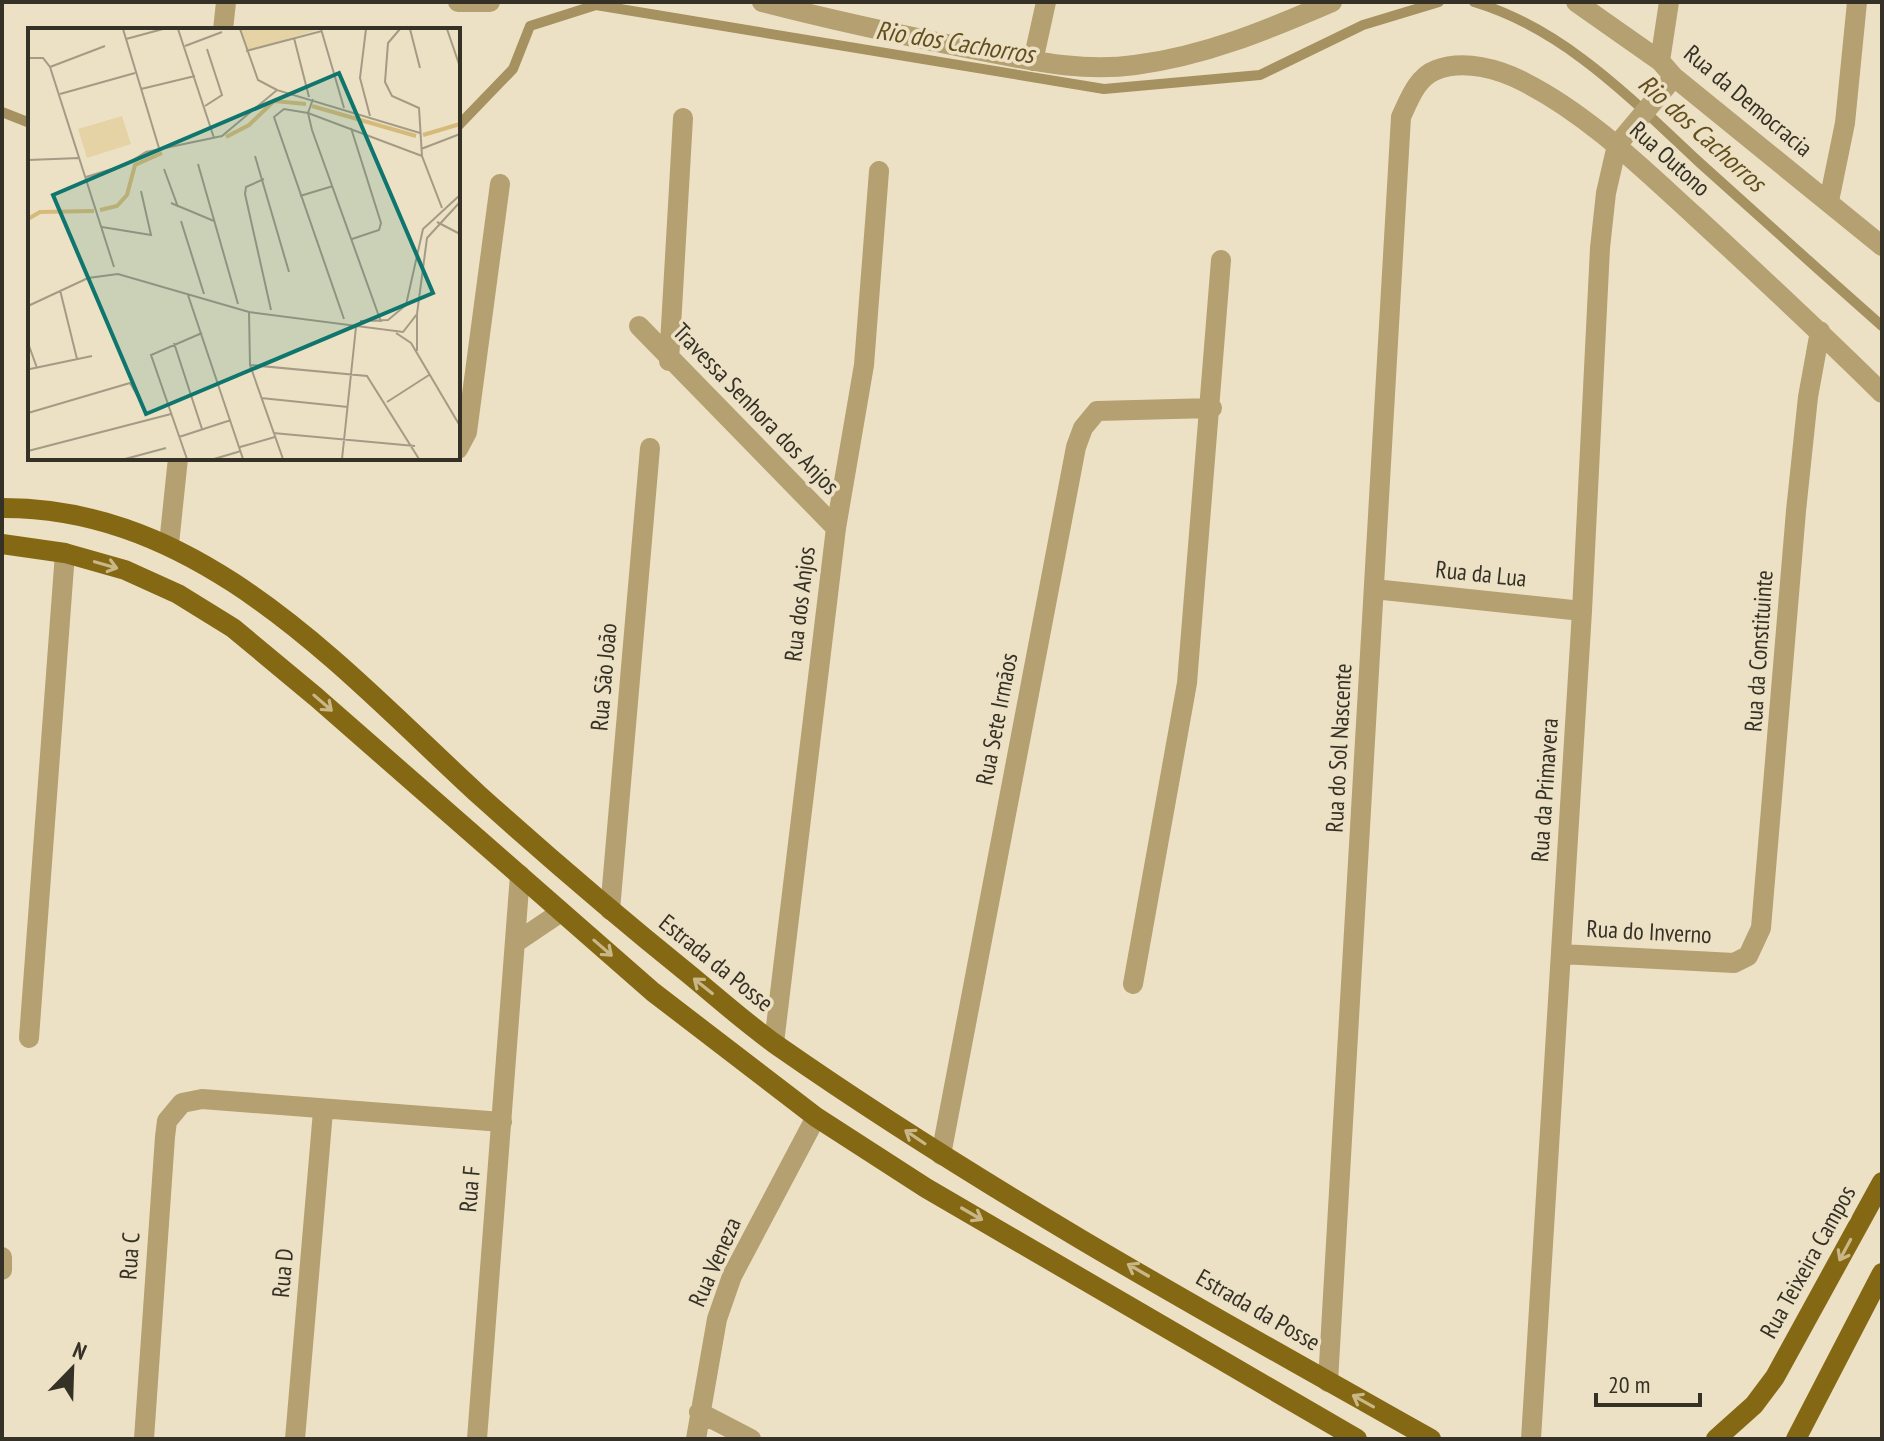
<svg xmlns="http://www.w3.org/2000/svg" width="1884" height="1441" viewBox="0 0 1884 1441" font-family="'PT Sans Narrow',sans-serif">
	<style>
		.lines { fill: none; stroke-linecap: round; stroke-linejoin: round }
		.stream { stroke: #a69160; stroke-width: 10 }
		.lane { stroke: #b4a071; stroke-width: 20 }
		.street { stroke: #b4a071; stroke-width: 20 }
		.primary { stroke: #856814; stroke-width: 20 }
		.oneway { stroke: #c9b787 }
		.labels { text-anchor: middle; stroke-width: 7; stroke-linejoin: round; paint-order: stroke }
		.street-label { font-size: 24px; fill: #353126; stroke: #ede1c5 }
		.water-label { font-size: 26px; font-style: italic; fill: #634f1d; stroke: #ede1c5 }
		.inset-river { fill: none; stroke: #d6ba79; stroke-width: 4 }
		.inset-road { fill: none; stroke: #a39b85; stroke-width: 2 }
		.view { fill: #0f766e; fill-opacity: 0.15; stroke: #0f766e; stroke-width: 4 }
		.inset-edge { fill: none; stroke: #353126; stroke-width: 4 }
	</style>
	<rect width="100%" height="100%" fill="#ede1c5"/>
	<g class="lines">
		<!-- stream -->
		<path class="stream" d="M1474 2C1565 29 1632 100 1700 163 1761 218 1821 272 1882 326
			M2 112 30 123
			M458 126 513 69 530 26 596 5 1104 89 1260 75 1363 25 1439 2"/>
		<!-- lane -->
		<path class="lane" d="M29 1038 65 553"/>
		<!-- street -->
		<path class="street" d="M458 2H490
			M762 2C831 20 901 35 971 49 1025 59 1079 73 1135 65 1205 56 1267 30 1332 2
			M1576 2 1660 61 1674 77 1882 246
			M223 30 226 2
			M1033 61 1046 2
			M1660 61 1669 2
			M1829 201 1845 123 1857 2
			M639 326 836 528
			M669 361 683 118
			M458 449 467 432 500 184
			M169 544 178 458
			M1374 589 1582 611
			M610 910 650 448
			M515 943 561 912
			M1561 954 1734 963 1748 956 1761 928 1796 511 1808 397 1820 331
			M1133 984 1187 683 1221 260
			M774 1043 836 528 864 365 879 171
			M941 1155 1076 447 1083 428 1097 411 1212 408
			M2 1257V1270
			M1328 1382 1401 117C1409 100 1417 77 1436 70 1464 59 1499 69 1524 82 1589 115 1643 169 1696 217 1759 275 1821 333 1882 393
			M699 1412 751 1439
			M144 1439 165 1137 167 1121 182 1103 202 1099 502 1122
			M295 1439 323 1111
			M477 1439 520 875
			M696 1439 717 1319 732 1276 816 1117
			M1531 1439 1582 611 1600 248 1606 193 1617 145 1674 77"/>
		<!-- primary -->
		<path class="primary" d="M2 508C202 507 343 670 479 795 548 857 618 917 690 975 719 999 747 1024 778 1046 986 1191 1210 1315 1431 1439
			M2 544 65 553 125 570 178 594 233 628 316 697 653 992 816 1117 926 1188 1357 1439
			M1716 1439 1754 1405 1775 1377 1882 1182
			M1796 1439 1882 1273"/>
	</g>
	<!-- one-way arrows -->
	<defs><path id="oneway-shaft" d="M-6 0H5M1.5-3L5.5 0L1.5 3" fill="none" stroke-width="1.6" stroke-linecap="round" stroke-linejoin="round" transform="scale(2)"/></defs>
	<g class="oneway">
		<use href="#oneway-shaft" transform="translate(106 565) rotate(16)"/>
		<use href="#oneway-shaft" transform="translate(323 703) rotate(41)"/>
		<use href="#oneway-shaft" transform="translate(603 948) rotate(41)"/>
		<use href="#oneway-shaft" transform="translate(703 986) rotate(-141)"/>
		<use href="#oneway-shaft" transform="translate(915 1137) rotate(-146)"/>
		<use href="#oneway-shaft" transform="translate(972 1214) rotate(30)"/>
		<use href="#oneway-shaft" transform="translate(1845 1250) rotate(118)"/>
		<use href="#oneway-shaft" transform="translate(1138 1270) rotate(-150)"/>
		<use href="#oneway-shaft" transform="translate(1363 1401) rotate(-151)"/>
	</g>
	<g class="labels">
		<!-- street labels -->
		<g class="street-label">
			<text transform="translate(1748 101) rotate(40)" y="8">Rua da Democracia</text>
			<text transform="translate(1670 159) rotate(42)" y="8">Rua Outono</text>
			<text transform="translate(756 409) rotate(46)" y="8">Travessa Senhora dos Anjos</text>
			<text transform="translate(1481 574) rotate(6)" y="8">Rua da Lua</text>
			<text transform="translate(800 604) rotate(-83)" y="8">Rua dos Anjos</text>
			<text transform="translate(1759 651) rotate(-86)" y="8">Rua da Constituinte</text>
			<text transform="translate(604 677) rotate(-85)" y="8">Rua São João</text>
			<text transform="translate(997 719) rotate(-79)" y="8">Rua Sete Irmãos</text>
			<text transform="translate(1339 748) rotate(-87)" y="8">Rua do Sol Nascente</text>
			<text transform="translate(1545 790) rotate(-86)" y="8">Rua da Primavera</text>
			<text transform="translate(1649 932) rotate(3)" y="8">Rua do Inverno</text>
			<text transform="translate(716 963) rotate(39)" y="8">Estrada da Posse</text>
			<text transform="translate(470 1189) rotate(-85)" y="8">Rua F</text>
			<text transform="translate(130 1256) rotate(-86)" y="8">Rua C</text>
			<text transform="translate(715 1262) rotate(-66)" y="8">Rua Veneza</text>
			<text transform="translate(1808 1262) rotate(-61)" y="8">Rua Teixeira Campos</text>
			<text transform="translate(283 1273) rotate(-85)" y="8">Rua D</text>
			<text transform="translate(1258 1310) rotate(30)" y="8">Estrada da Posse</text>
		</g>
		<!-- water labels -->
		<g class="water-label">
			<text transform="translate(955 42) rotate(9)" y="9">Rio dos Cachorros</text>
			<text transform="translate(1702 133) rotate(42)" y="9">Rio dos Cachorros</text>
		</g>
	</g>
	<!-- overview -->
	<g transform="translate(28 28)">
		<rect width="432" height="432" fill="#ede1c5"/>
		<path d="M212 1H292L219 23ZM94 88 103 116 59 130 50 101Z" fill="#e6d3a5"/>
		<path class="inset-river" d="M284 78 388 108M395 107 432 96M198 109 221 97 246 73 278 76M72 182 89 178 99 167 107 137 134 125M0 191 12 184 66 183"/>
		<path class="inset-road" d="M95 1 131 120M150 1 186 110M212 1 230 52 249 62M293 1 316 80M338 1 332 50 342 88M372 1 360 15 357 54 364 68 391 80 394 128 414 180M382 1 392 40M419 1 432 39M266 10 281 69M98 11 135 1M157 18 194 4M218 23 294 3M0 30H15L22 39 86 239M22 39 77 18M113 61 167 48M32 66 107 45M285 71 280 85 284 102 353 294M177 78 194 67 179 21M323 100 353 195 351 202 324 211M393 121 432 106M227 128 261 244M0 132 52 130M170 136 210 276M136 141 150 179M58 149 97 137 118 124 194 108 249 62 392 105M236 151 218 159 217 166 243 282M272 168 305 158M143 175 186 193M153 193 176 266M409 194 432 206M74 199 123 207 113 163M32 262 49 331M160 267 215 431M0 278 60 250 90 246 221 284 375 304 389 286 399 210 432 174M221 284 222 337 255 431M316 291 246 89 256 81 280 85 394 128M332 293 360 292 378 277 395 201 432 167M368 305 383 315 432 398M0 315 9 340M146 315 174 401M389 323V286M222 337 339 348 391 431M2 341 64 328M233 370 320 379M359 374 401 347M0 385 102 355 112 372M245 405 387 418M151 409 203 392M212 419 247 409M0 423 143 386M97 431 138 420M159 431 123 327 174 305M186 431 213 423M314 431 328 299"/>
		<path class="view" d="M311 45 405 265 118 386 25 167Z"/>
		<rect width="432" height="432" class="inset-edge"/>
	</g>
	<!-- border -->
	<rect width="1884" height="1441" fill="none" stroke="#353126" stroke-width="8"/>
	<!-- north arrow -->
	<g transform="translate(72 1369) rotate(23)" stroke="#ede1c5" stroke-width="6" paint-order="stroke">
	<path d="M0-6L14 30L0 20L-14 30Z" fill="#353126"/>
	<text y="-12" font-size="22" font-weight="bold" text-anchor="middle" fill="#353126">N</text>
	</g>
	<!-- scale -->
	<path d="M1596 1393v12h104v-12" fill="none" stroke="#353126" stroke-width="4"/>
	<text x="1608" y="1393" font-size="24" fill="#353126" stroke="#ede1c5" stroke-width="6" paint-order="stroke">20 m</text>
</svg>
